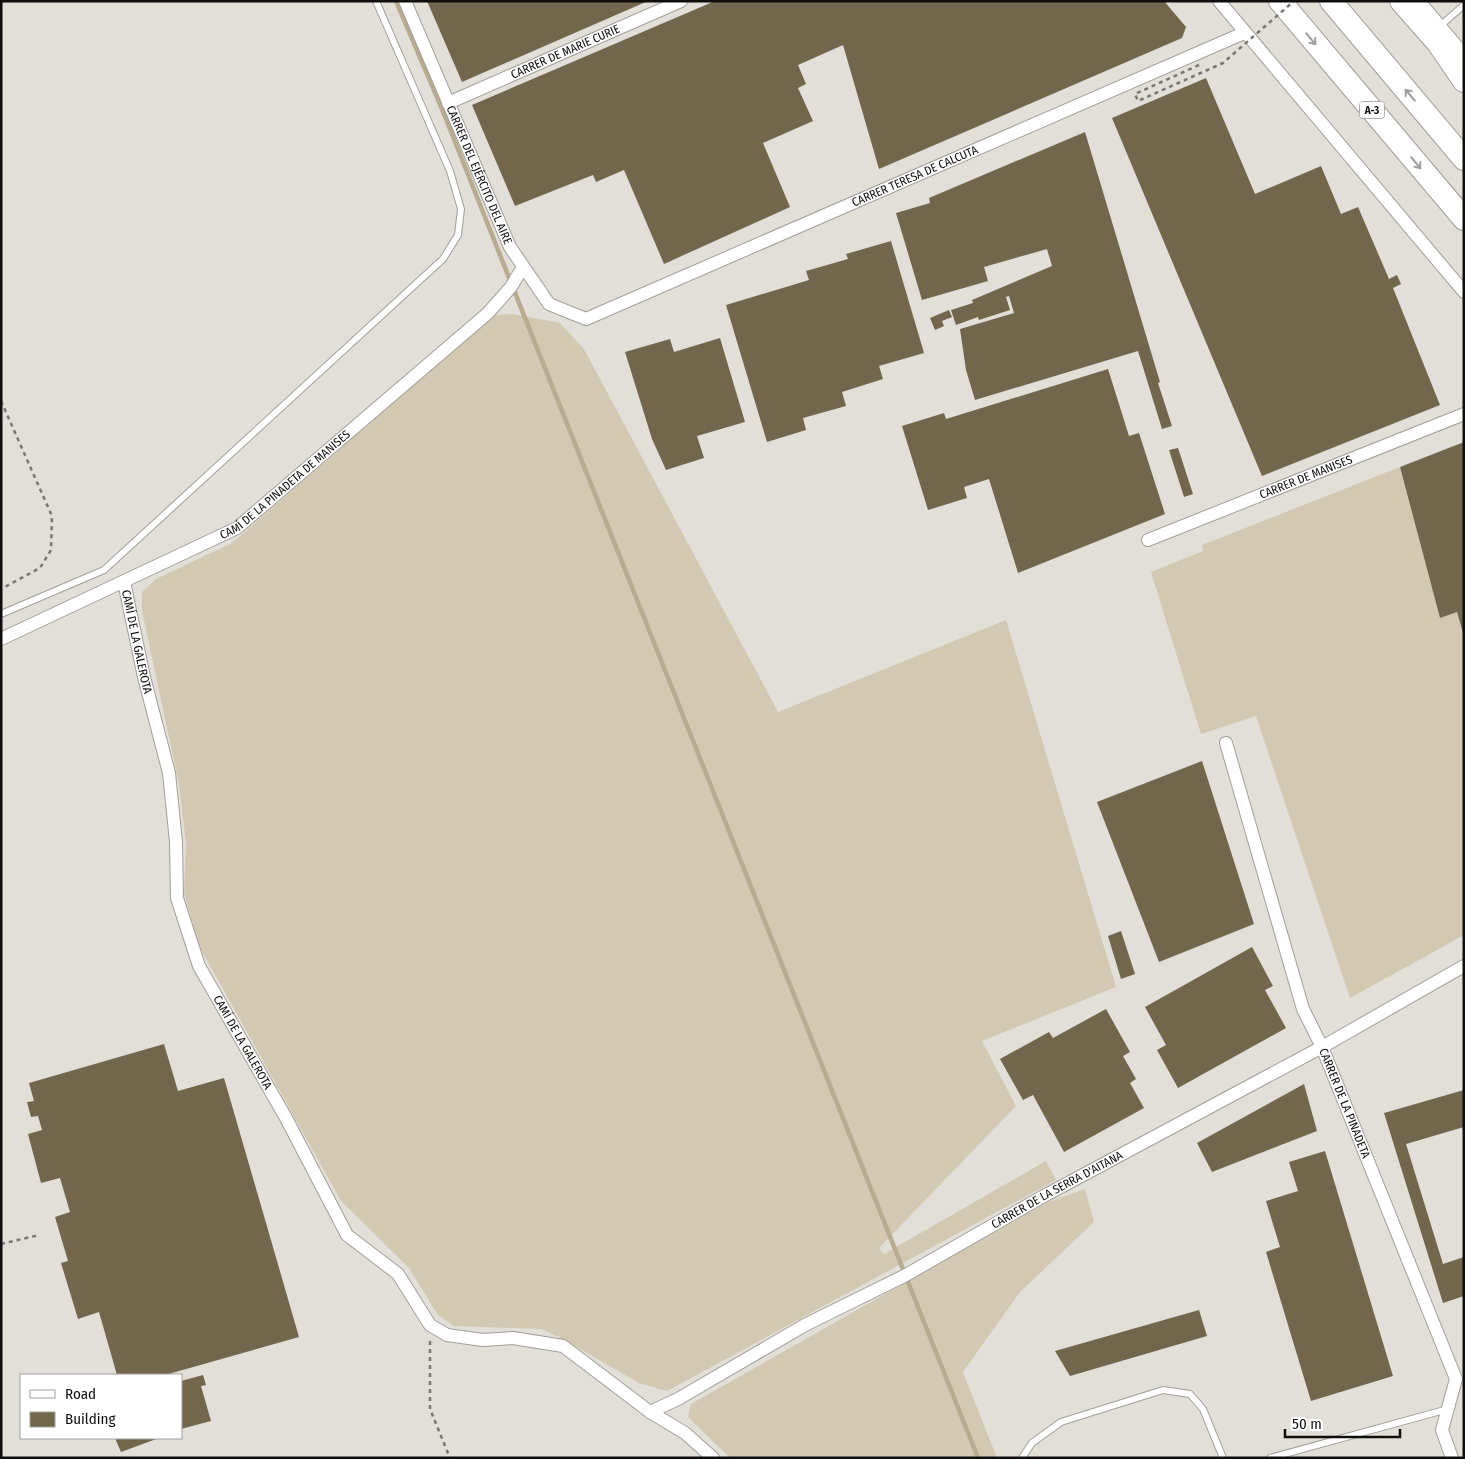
<svg xmlns="http://www.w3.org/2000/svg" width="1465" height="1459" viewBox="0 0 1465 1459" font-family="'Fira Sans Condensed',sans-serif">
	<style>
		.grass { fill: #d3c8b2 }
		.lines { fill: none; stroke-linecap: round; stroke-linejoin: round }
		.stream { stroke: #b8ab8f; stroke-width: 4.5 }
		.building { fill: #72664d }
		.service-casing { stroke: #a29f98; stroke-width: 8 }
		.minor-casing { stroke: #a29f98; stroke-width: 14 }
		.motorway-casing { stroke: #a29f98; stroke-width: 24 }
		.path { stroke: #797773; stroke-width: 2.5; stroke-dasharray: 4 4; stroke-linecap: butt }
		.service { stroke: #fff; stroke-width: 6 }
		.minor { stroke: #fff; stroke-width: 12 }
		.motorway { stroke: #fff; stroke-width: 22 }
		.path-bridge { stroke: #797773; stroke-width: 2.5; stroke-dasharray: 4 4; stroke-linecap: butt }
		.oneway { stroke: #9f9f9e }
		.labels { text-anchor: middle; stroke-width: 4.5; stroke-linejoin: round; paint-order: stroke }
		.shield { fill: #fff; stroke: #575655; stroke-width: 1 }
		.shield-label { font-size: 11px; font-weight: bold; fill: #0f0e0c }
		.street-label { font-size: 12px; fill: #0f0e0c; stroke: #fff }
	</style>
	<rect width="100%" height="100%" fill="#e2dfd8"/>
	<!-- grass -->
	<path class="grass" d="M513 314 560 323 584 349 778 712 1006 620 1116 987 982 1041 1016 1106 879 1248 884 1254 1046 1161 1056 1180 667 1391 639 1383 568 1342 542 1329 454 1326 438 1315 409 1268 341 1201 199 946 184 893 186 844 179 784 142 611V592L156 579 232 543 494 315Z
		M1400 467 1440 618 1457 612 1464 634V935L1350 998 1256 716 1201 734 1151 572 1203 551 1202 545Z
		M1085 1189 1094 1222 1020 1292 963 1372 997 1458H730L688 1417 691 1404 1046 1203Z"/>
	<g class="lines">
		<!-- stream -->
		<path class="stream" d="M396 1 442 109 978 1458"/>
	</g>
	<!-- building -->
	<path class="building" d="M427 1H648L462 82Z
		M715 1H1164L1186 27 1182 38 879 169 843 45 798 65 806 84 798 88 813 121 763 143 790 207 664 264 624 170 596 182 593 175 515 206 472 105Z
		M1206 78 1255 194 1321 166 1341 214 1358 207 1389 279 1397 275 1401 284 1393 288 1440 405 1262 476 1112 118Z
		M1085 132 1160 382 1158 383 1172 426 1162 429 1138 351 975 400 966 370 960 329 1014 313 1009 296 1006 297 1010 310 979 320 978 317 956 325 951 310 973 303 972 300 1052 266 1047 249 984 267 988 281 922 300 896 213 930 203 929 198Z
		M891 241 924 353 879 366 883 379 842 392 846 406 803 418 806 430 767 442 726 305 809 280 806 271 848 259 846 254Z
		M949 310 952 317 942 321 944 326 935 330 930 318Z
		M720 338 745 422 697 436 704 458 666 470 652 439 625 352 670 339 674 352Z
		M1108 369 1129 436 1139 433 1165 514 1018 573 989 479 964 487 967 498 928 510 902 426 944 413 946 419Z
		M1464 442V633H1463L1457 612 1440 618 1400 467Z
		M1178 448 1193 494 1184 497 1169 450Z
		M1202 761 1254 924 1159 962 1097 802Z
		M1121 931 1135 974 1121 979 1108 936Z
		M1252 947 1273 986 1265 990 1286 1028 1178 1088 1157 1050 1166 1045 1145 1007Z
		M1106 1009 1130 1052 1123 1056 1136 1079 1130 1083 1144 1108 1064 1152 1033 1095 1023 1100 1000 1059 1049 1032 1053 1038Z
		M164 1044 178 1091 224 1078 299 1337 165 1375H117L99 1312 78 1319 61 1263 68 1261 55 1217 70 1212 60 1178 41 1183 28 1134 42 1130 38 1116 31 1117 27 1102 34 1101 29 1083Z
		M1304 1084 1317 1131 1212 1172 1197 1143Z
		M1464 1090V1127L1406 1144 1443 1264 1464 1257V1296L1443 1303 1384 1113Z
		M1325 1151 1393 1376 1311 1401 1266 1252 1280 1247 1266 1201 1298 1191 1289 1162Z
		M1199 1310 1207 1336 1070 1376 1055 1351Z
		M203 1375 206 1385 201 1386 211 1421 181 1429V1381Z
		M115 1438H159L121 1452Z"/>
	<g class="lines">
		<defs>
			<path id="service" d="M1440 26 1464 5
				M1 614 104 570 443 259 458 235 461 209 450 171 376 1
				M1022 1458 1032 1443 1061 1422 1163 1390 1190 1394 1203 1409 1223 1458
				M1270 1458 1448 1409"/>
			<g id="minor">
				<path id="s1" d="M405 1 510 247 549 304 586 319 1244 33"/>
				<path d="M1219 1 1464 292"/>
				<path d="M1419 1 1464 55"/>
				<path id="s2" d="M448 103 681 1"/>
				<path id="s3" d="M1148 540 1464 414"/>
				<path id="s4" d="M124 582 144 677 169 773 176 842 177 898 199 966 286 1118 347 1235 398 1274 430 1325 447 1335 483 1340 513 1338 563 1346 650 1412 685 1433 713 1458"/>
				<path id="s5" d="M1 639 237 528 488 313 511 287 523 267"/>
				<path id="s6" d="M1226 743 1303 1009 1322 1047 1456 1379 1442 1430 1452 1458"/>
				<path id="s7" d="M650 1412 678 1399 805 1325 906 1275 1042 1197 1322 1047 1464 966"/>
			</g>
			<path id="motorway" d="M1280 1 1464 219
				M1331 1 1464 159
				M1401 1 1438 43 1464 81"/>
		</defs>
		<!-- service casing -->
		<use href="#service" class="service-casing"/>
		<!-- minor casing -->
		<use href="#minor" class="minor-casing"/>
		<!-- motorway casing -->
		<use href="#motorway" class="motorway-casing"/>
		<!-- path -->
		<path class="path" d="M1 401 52 516 51 550 40 568 1 589
			M1 1244 39 1235
			M430 1341V1409L450 1458"/>
		<!-- service -->
		<use href="#service" class="service"/>
		<!-- minor -->
		<use href="#minor" class="minor"/>
		<!-- motorway -->
		<use href="#motorway" class="motorway"/>
		<!-- path-bridge -->
		<path class="path-bridge" d="M1199 65 1135 94 1138 101 1223 63 1294 1"/>
	</g>
	<!-- one-way arrows -->
	<defs><path id="oneway-shaft" d="M-6 0H5M1.5-3L5.5 0L1.5 3" fill="none" stroke-width="1.6" stroke-linecap="round" stroke-linejoin="round" transform="scale(1.25)"/></defs>
	<g class="oneway">
		<use href="#oneway-shaft" transform="translate(1311 39) rotate(50)"/>
		<use href="#oneway-shaft" transform="translate(1410 95) rotate(-130)"/>
		<use href="#oneway-shaft" transform="translate(1416 163) rotate(50)"/>
	</g>
	<g class="labels">
		<!-- shield labels -->
		<rect class="shield" x="1359.5" y="101.5" width="25" height="17" rx="4"/>
		<g class="shield-label">
			<text x="1372" y="114">A-3</text>
		</g>
		<!-- street labels -->
		<g class="street-label">
			<text dy="4" stroke="none"><textPath href="#s2" startOffset="128">CARRER DE MARIE CURIE</textPath></text>
			<text dy="4" stroke="none"><textPath href="#s1" startOffset="189">CARRER DEL EJÉRCITO DEL AIRE</textPath></text>
			<text dy="4" stroke="none"><textPath href="#s1" startOffset="735">CARRER TERESA DE CALCUTA</textPath></text>
			<text dy="4" stroke="none"><textPath href="#s3" startOffset="170">CARRER DE MANISES</textPath></text>
			<text dy="4" stroke="none"><textPath href="#s5" startOffset="325">CAMÍ DE LA PINADETA DE MANISES</textPath></text>
			<text dy="4" stroke="none"><textPath href="#s4" startOffset="61">CAMÍ DE LA GALEROTA</textPath></text>
			<text dy="4" stroke="none"><textPath href="#s4" startOffset="481">CAMÍ DE LA GALEROTA</textPath></text>
			<text dy="4" stroke="none"><textPath href="#s6" startOffset="380">CARRER DE LA PINADETA</textPath></text>
			<text dy="4" stroke="none"><textPath href="#s7" startOffset="464">CARRER DE LA SERRA D'AITANA</textPath></text>
		</g>
	</g>
	<!-- border -->
	<rect width="1465" height="1459" fill="none" stroke="#0f0e0c" stroke-width="5"/>
	<!-- legend -->
	<rect x="20" y="1374" width="162" height="65" fill="#ffffff" stroke="#9f9f9e"/>
	<rect x="30" y="1390" width="25" height="8" fill="#ffffff" stroke="#9f9f9e"/>
	<text x="65" y="1399" font-size="15" fill="#0f0e0c">Road</text>
	<rect x="30" y="1412" width="25" height="15" fill="#72664d" stroke="#9f9f9e"/>
	<text x="65" y="1424" font-size="15" fill="#0f0e0c">Building</text>
	<!-- scale -->
	<path d="M1285 1429v8h115v-8" fill="none" stroke="#0f0e0c" stroke-width="2.5"/>
	<text x="1292" y="1429" font-size="15" fill="#0f0e0c" stroke="#ffffff" stroke-width="4" paint-order="stroke">50 m</text>
</svg>
